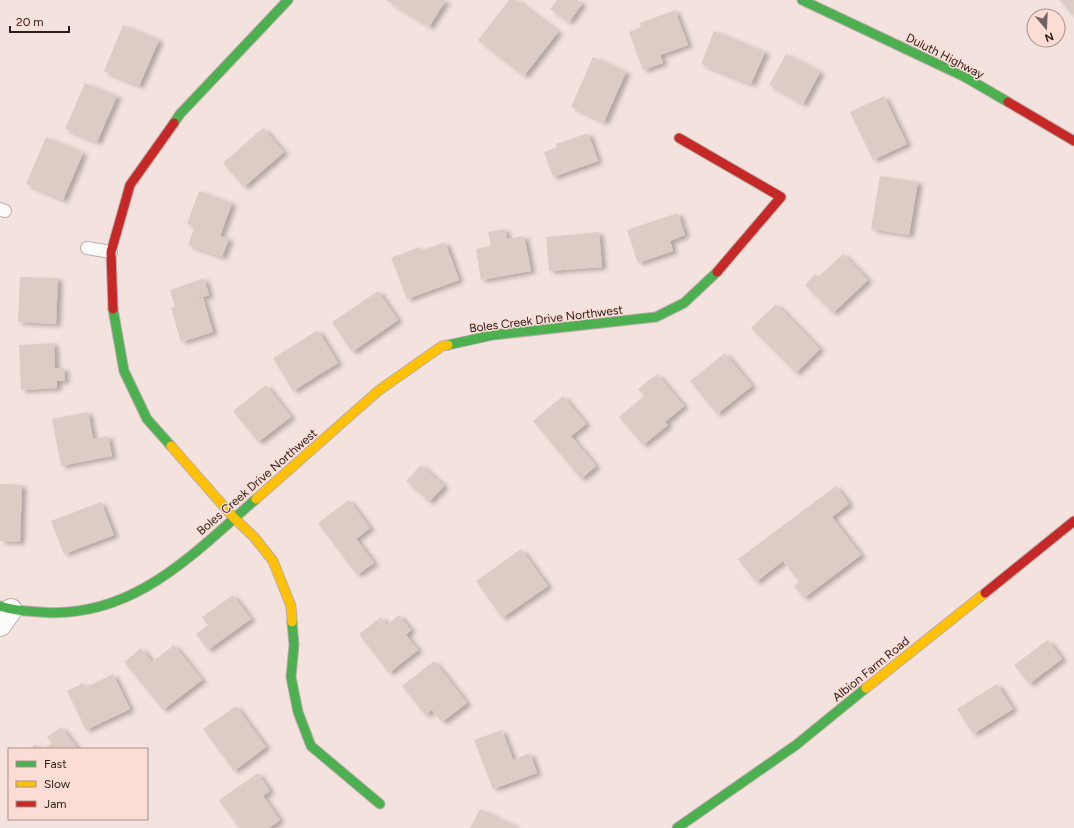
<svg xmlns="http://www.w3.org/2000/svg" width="1074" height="828" viewBox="0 0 1074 828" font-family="Figtree,sans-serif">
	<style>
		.building { fill: #ddcbc6; filter: url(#shadow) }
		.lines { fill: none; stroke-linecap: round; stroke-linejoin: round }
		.lane-casing { stroke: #bbada9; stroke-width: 14 }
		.street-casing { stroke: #bbada9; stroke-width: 24 }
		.fast-casing { stroke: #bbada9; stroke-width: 11 }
		.slow-casing { stroke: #bbada9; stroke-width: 11 }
		.jam-casing { stroke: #bbada9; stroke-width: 11 }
		.lane { stroke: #fdfbfa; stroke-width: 12 }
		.street { stroke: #fdfbfa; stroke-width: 22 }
		.fast { stroke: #4caf50; stroke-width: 9 }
		.slow { stroke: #ffc107; stroke-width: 9 }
		.jam { stroke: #c62828; stroke-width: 9 }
		.labels { text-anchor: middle; stroke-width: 3; stroke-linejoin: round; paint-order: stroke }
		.street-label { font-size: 12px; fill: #2d201c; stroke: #fcddd5 }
	</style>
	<defs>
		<filter id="shadow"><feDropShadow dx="4.5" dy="2.5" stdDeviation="2" flood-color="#0004"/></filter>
	</defs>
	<rect width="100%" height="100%" fill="#f3e2de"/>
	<!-- building -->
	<path class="building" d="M386 0H446L429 27Z
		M509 0H516L558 32 524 76 478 40Z
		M557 0H577L582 4 569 22 550 9Z
		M1059 0H1074V16Z
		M675 10 688 45 660 55 663 63 643 70 629 32 641 27 640 23Z
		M123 25 159 40 139 86 104 71Z
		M714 31 765 52 751 84 701 64Z
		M786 54 820 72 803 104 769 85Z
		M593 57 626 72 604 122 571 107Z
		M85 83 117 96 97 142 65 129Z
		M884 96 907 144 873 160 850 112Z
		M263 128 284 152 244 187 223 163Z
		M588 133 598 161 553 177 544 152 557 147 556 144Z
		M46 137 83 153 63 200 26 184Z
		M880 176 918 182 909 235 871 229Z
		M199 191 232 203 220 236 229 239 222 257 188 245 195 226 187 224Z
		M678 213 685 235 670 241 673 251 638 263 627 230Z
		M505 229 507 239 524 236 531 271 481 280 476 249 491 246 488 232Z
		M599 232 602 267 549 271 546 237Z
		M445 242 459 280 407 299 391 258 419 247 420 251Z
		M843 254 868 280 833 313 805 285 815 274 818 277Z
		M20 277 58 278 56 324 18 322Z
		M204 278 209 295 183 304 203 298 213 332 181 342 171 308 175 307 170 290Z
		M378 291 398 320 352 352 332 322Z
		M776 304 820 349 796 373 751 328Z
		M318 330 338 363 293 391 273 358Z
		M54 343 55 369 64 368 65 381H57V388L21 390 19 345Z
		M725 353 752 386 717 414 690 381Z
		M657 374 684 406 665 422 668 425 643 445 619 417 644 396 638 389Z
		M266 385 291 417 258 442 233 411Z
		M563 396 586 424 571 436 596 466 581 479 533 421Z
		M88 412 93 439 108 436 112 456 61 466 52 419Z
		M421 465 444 486 429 502 406 481Z
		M0 484 22 485 20 542 0 541Z
		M836 486 849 504 832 517 861 555 804 598 794 586 799 582 783 561 756 582 738 559Z
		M349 500 370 528 356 539 374 563 357 575 318 523Z
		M101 502 114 535 64 554 51 521Z
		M521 549 548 586 502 618 476 581Z
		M233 595 251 619 208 650 196 634 208 625 202 617Z
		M399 615 411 630 406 635 418 650 389 673 359 634 381 617 387 625Z
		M1048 640 1062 659 1029 684 1014 665Z
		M174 645 202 680 163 710 124 662 141 648 152 662Z
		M434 661 467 703 442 722 432 710 425 715 402 686Z
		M113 674 130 709 86 730 67 691 83 683 85 688Z
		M997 684 1013 709 973 734 957 709Z
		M236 706 266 747 234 771 203 729Z
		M61 727 78 749H43L52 743 47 737Z
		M502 730 513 760 530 753 537 773 493 789 474 740Z
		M36 744 39 749H29Z
		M258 773 270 791 263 796 280 820 269 828H239L219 800Z
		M480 809 518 828H470Z"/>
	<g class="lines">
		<defs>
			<path id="lane" d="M0 209 5 211
				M87 248 111 252"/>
			<path id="street" d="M0 625 11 610"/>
			<path id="fast" d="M802 0 965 77 1008 102
				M174 123 180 114 288 0
				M113 309 124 371 147 419 171 446
				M448 345 493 335 656 317 684 303 717 272
				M0 606C13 611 25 611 39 612 132 620 192 555 256 499
				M292 622 294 645 291 677 298 712 311 746 380 804
				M677 828 796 745 866 688"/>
			<path id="slow" d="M171 446 234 518 254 537 273 561 291 606 292 622
				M256 499 378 391 442 346 448 345
				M866 688 985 593"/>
			<path id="jam" d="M1008 102 1074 141
				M679 138 781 197 717 272
				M113 309 111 252 130 185 174 123
				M985 593 1074 521"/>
		</defs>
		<!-- lane casing -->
		<use href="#lane" class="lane-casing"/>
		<!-- street casing -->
		<use href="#street" class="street-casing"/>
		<!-- fast casing -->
		<use href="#fast" class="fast-casing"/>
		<!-- slow casing -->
		<use href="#slow" class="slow-casing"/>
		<!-- jam casing -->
		<use href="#jam" class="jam-casing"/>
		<!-- lane -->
		<use href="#lane" class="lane"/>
		<!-- street -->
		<use href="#street" class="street"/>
		<!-- fast -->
		<use href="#fast" class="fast"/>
		<!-- slow -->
		<use href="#slow" class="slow"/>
		<!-- jam -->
		<use href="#jam" class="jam"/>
	</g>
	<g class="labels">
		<!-- street labels -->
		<g class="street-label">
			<text transform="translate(945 56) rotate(27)" y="4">Duluth Highway</text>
			<text transform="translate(546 319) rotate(-7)" y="4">Boles Creek Drive Northwest</text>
			<text transform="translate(257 482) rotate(-41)" y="4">Boles Creek Drive Northwest</text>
			<text transform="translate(871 669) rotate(-39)" y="4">Albion Farm Road</text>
		</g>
	</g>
	<!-- legend -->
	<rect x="8" y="748" width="140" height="72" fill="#fcddd5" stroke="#a9918b"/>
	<rect x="16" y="761" width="20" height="6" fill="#4caf50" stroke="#a9918b"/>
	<text x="44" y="768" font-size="12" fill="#2d201c">Fast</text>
	<rect x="16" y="781" width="20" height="6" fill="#ffc107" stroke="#a9918b"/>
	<text x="44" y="788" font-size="12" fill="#2d201c">Slow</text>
	<rect x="16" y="801" width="20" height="6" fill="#c62828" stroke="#a9918b"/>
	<text x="44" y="808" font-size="12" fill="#2d201c">Jam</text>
	<!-- north arrow -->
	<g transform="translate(1046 28) rotate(161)"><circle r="19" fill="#fcddd5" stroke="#a9918b"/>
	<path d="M0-3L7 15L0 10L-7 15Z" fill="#726460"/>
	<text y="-6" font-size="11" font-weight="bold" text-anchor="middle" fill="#2d201c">N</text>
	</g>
	<!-- scale -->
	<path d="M10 26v6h59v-6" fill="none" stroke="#2d201c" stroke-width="2"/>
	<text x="16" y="26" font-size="12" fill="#2d201c" stroke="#fcddd5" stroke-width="3" paint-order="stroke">20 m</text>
</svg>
